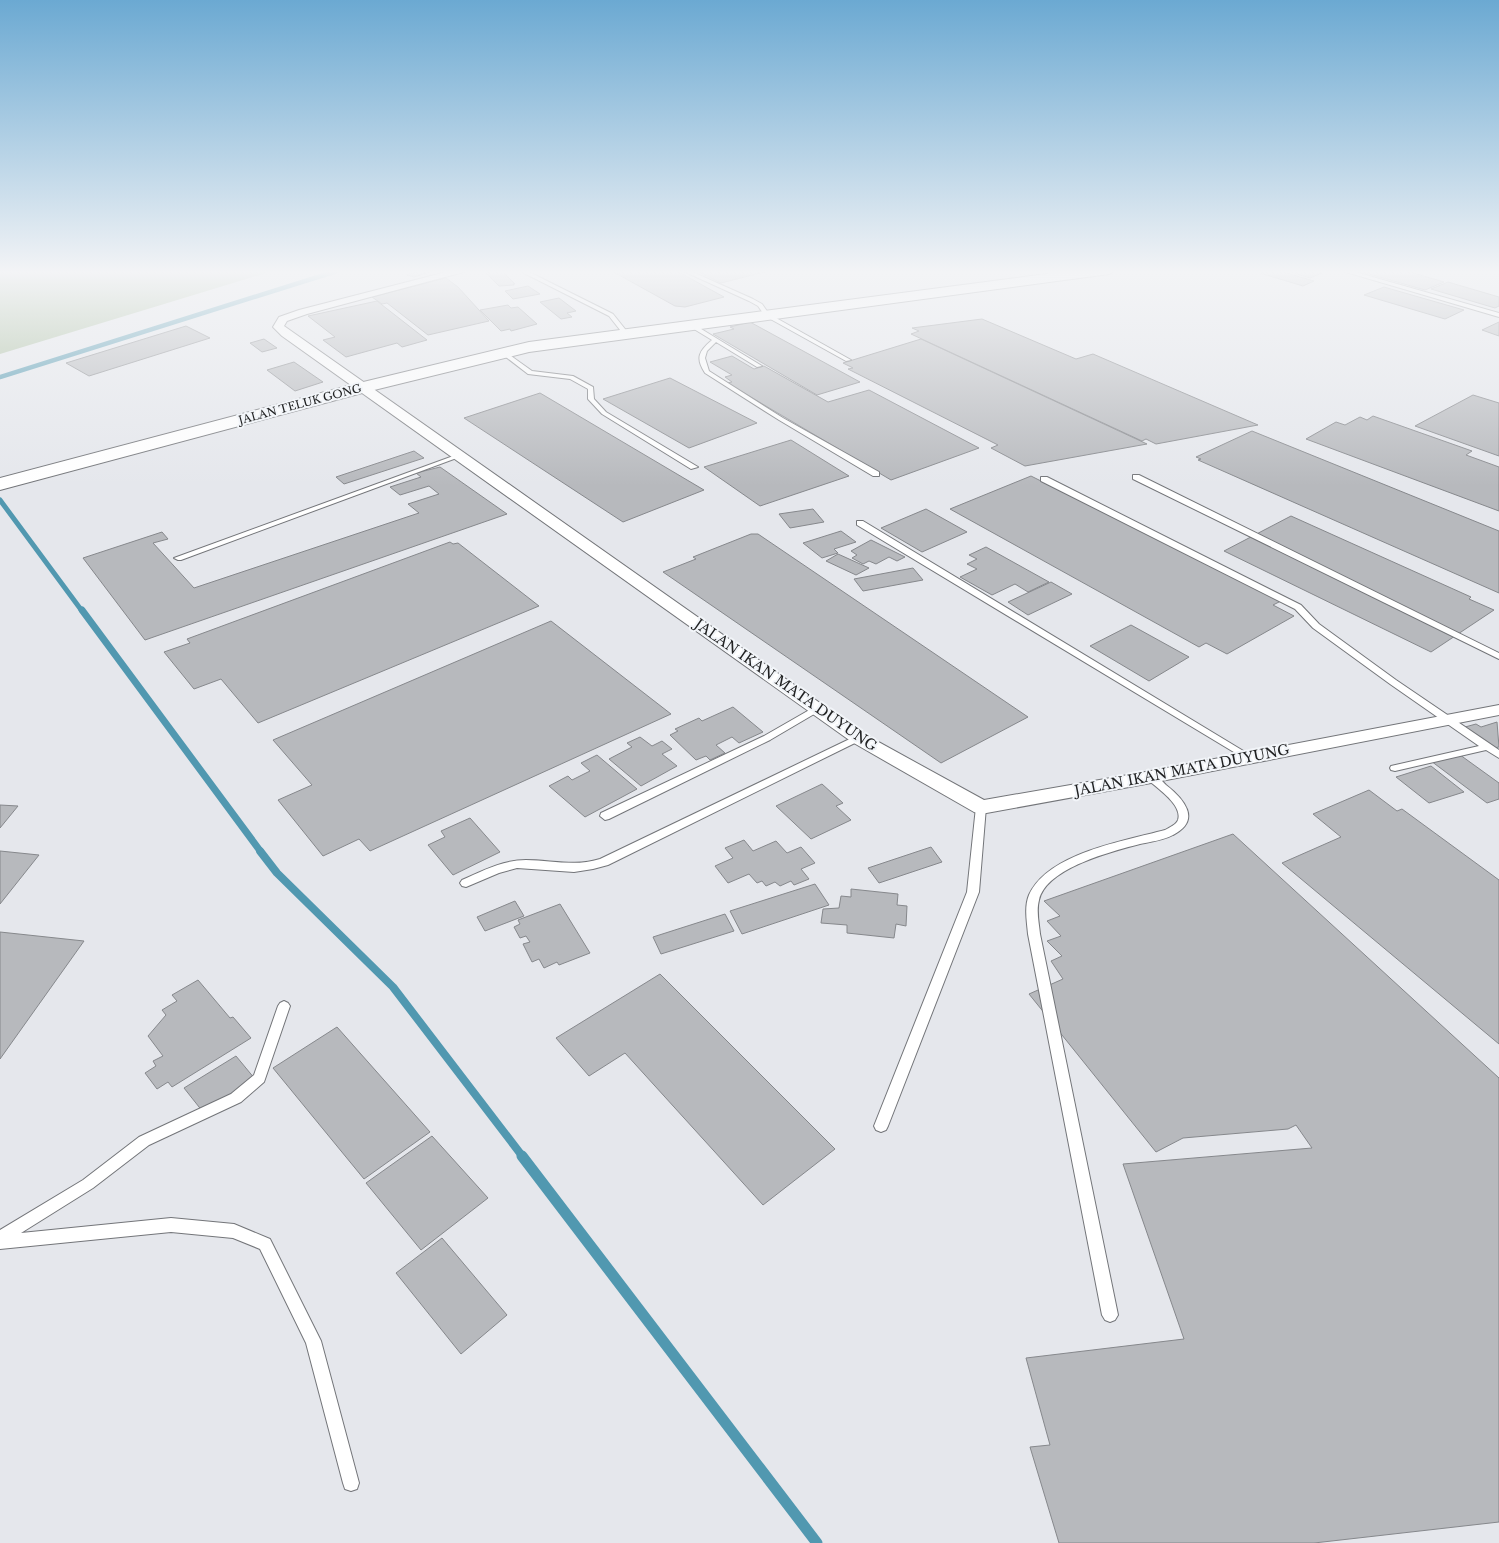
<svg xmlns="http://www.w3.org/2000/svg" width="1499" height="1543" viewBox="0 0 1499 1543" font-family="'Libre Baskerville',serif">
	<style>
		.green { fill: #a7bc9c }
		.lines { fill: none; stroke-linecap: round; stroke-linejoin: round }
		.stream-far4 { stroke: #5198b0; stroke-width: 4.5 }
		.stream-far3 { stroke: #5198b0; stroke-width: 5 }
		.stream-far2 { stroke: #5198b0; stroke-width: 7 }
		.stream-far1 { stroke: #5198b0; stroke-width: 8 }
		.stream { stroke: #5198b0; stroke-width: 11 }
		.building { fill: #b7b9bd; stroke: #86888c }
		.lane-casing { stroke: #737579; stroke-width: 2 }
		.street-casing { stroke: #737579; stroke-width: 2 }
		.secondary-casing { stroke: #737579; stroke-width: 2 }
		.lane { fill: #fff; fill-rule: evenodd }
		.street { fill: #fff; fill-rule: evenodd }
		.secondary { fill: #fff; fill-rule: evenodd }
		.labels { text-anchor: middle; stroke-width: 4; stroke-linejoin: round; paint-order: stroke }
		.far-street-label { font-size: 11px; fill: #212223; stroke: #f2f5f9 }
		.street-label { font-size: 14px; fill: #212223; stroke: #f2f5f9 }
	</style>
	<rect width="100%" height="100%" fill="#e5e7ec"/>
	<!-- green -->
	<path class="green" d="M0 270H276L0 354Z"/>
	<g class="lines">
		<!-- stream-far4 -->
		<path class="stream-far4" d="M0 377 340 270"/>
		<!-- stream-far3 -->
		<path class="stream-far3" d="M0 500 82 611"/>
		<!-- stream-far2 -->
		<path class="stream-far2" d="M82 610 261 852"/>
		<!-- stream-far1 -->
		<path class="stream-far1" d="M260 851 277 873 393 987 523 1157"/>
		<!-- stream -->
		<path class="stream" d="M522 1156 817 1543"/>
	</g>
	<!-- building -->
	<path class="building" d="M414 270H436L414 277 407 275 418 271Z
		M501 270 515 284H513L514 285 499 286 485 272Z
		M610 270H675L724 297 685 307 675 306Z
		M695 270H772L721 283Z
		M1268 270H1276L1314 281 1303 286 1260 273Z
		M1284 270H1329L1310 278Z
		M1355 270H1403L1444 282 1425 290Z
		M446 278 458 287 489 321 428 335 387 303 382 304 372 297Z
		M1448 282 1499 297V306L1495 308 1431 289Z
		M528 286 540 294 513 299 505 291Z
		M1384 287 1464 310 1445 319 1364 295Z
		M559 298 576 311 567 313 572 317 561 319 540 302Z
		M377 301 427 340 402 347 397 343 346 357 323 340 335 337 308 316Z
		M508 305 511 308 518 307 537 324 511 331 510 329 501 331 480 310Z
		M982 319 1076 359 1093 354 1258 425 1156 444 1146 439 1142 441 911 334 919 331 912 328Z
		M750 322 860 382 817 395 713 334 734 329 730 327Z
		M1499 322V336L1482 330Z
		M186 326 210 338 89 376 66 363Z
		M264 339 277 348 262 352 250 343Z
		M921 339 1147 444 1025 466 991 448 998 445 848 369 853 368 843 363Z
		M732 356 754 369 764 366 828 402 869 390 979 448 891 480 727 383 732 382 725 377 732 375 710 362Z
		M294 362 323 382 295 391 267 370Z
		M670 378 757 423 689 448 603 399Z
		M540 393 704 490 623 522 464 418Z
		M1473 395 1499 403V456L1415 426Z
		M1373 416 1472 451 1466 455 1499 467V511L1306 439 1336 422 1345 425 1360 417 1367 420Z
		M1252 431 1499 531V593L1198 460 1201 459 1196 457Z
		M791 440 849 476 760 506 704 467Z
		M414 451 424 458 344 484 336 477Z
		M440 467 507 514 145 640 83 558 162 532 168 539 153 543 194 588 419 513 408 504 439 494 429 486 400 495 390 487 421 477 416 473Z
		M1031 476 1281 601 1273 605 1294 616 1227 654 1206 643 1199 647 950 509Z
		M813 509 824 522 790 528 779 514Z
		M926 509 967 532 922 552 881 528Z
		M1291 516 1471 597 1469 599 1494 610 1431 652 1224 551Z
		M841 531 856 542 834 549 838 553 822 558 803 543Z
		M751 534H758L1028 717 941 763 663 572 696 559 693 557Z
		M871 540 905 557 897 561 889 557 876 564 869 561 863 564 852 558 857 555 851 551Z
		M450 542 453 544 458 543 539 606 258 723 221 679 194 689 164 652 190 643 187 639Z
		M986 547 1049 582 1028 592 1015 584 992 595 960 577 977 569 967 564 977 559 969 555Z
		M838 554 869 568 856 575 826 561Z
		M913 568 923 580 863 591 854 579Z
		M1051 582 1072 594 1028 615 1008 602Z
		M551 621 671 714 370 851 359 839 323 856 278 800 312 785 273 740Z
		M1131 625 1189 657 1149 681 1090 646Z
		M733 707 763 732 739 743 732 737 716 745 725 753 710 760 706 756 696 760 670 735 678 731 675 729 699 718 702 721Z
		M1497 722 1499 747 1494 748 1465 727 1476 724 1481 727Z
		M640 737 652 746 662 741 672 749 662 754 677 766 641 786 609 759 632 747 627 743Z
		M1456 752 1499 783V799L1487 803 1431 761Z
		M597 755 637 789 585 817 549 786 568 776 572 780 590 771 581 763Z
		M1431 766 1464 792 1429 803 1396 777Z
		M822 784 843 803 836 806 851 820 811 839 776 806Z
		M1369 790 1397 811 1402 809 1499 880V1044L1282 863 1341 837 1313 814Z
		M0 805 18 806 0 828Z
		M470 818 500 852 453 875 428 845 445 837 441 831Z
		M1233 834 1499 1078V1522L1314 1543H1059L1030 1447 1050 1445 1026 1358 1184 1339 1123 1164 1312 1148 1296 1125 1288 1129 1183 1138 1156 1152 1029 994 1063 979 1051 961 1062 956 1047 941 1061 936 1047 921 1060 916 1044 901Z
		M744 840 753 851 776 841 787 853 801 847 815 863 801 869 809 879 794 885 791 881 780 886 775 882 766 886 762 881 757 883 749 874 728 883 715 866 733 858 725 848Z
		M931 847 942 862 879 883 868 868Z
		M0 851 39 855 0 904Z
		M815 884 829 905 742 934 730 911Z
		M851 889 898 894 897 905 907 906 906 926 896 924 894 938 847 933V925L821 923 823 909 839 908 841 896 851 897Z
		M515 901 524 916 485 931 477 917Z
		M560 904 590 953 559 965 557 962 544 968 539 959 532 962 523 944 530 942 526 936 520 938 514 927 520 924 518 920Z
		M725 914 734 931 661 954 653 937Z
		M0 932 84 941 0 1059Z
		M660 974 835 1149 763 1205 625 1053 589 1076 556 1038Z
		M198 980 230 1018 233 1017 251 1038 172 1087 168 1082 157 1089 145 1073 156 1066 153 1061 163 1056 148 1036 166 1015 162 1010 177 1001 172 995Z
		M337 1027 430 1132 364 1179 273 1068Z
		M236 1056 255 1079 203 1112 184 1088Z
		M432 1136 488 1198 421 1250 366 1183Z
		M442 1238 507 1315 461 1354 396 1273Z"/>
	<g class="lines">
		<defs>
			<path id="lane" d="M518 270H525L613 314 629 334 624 335 609 316Z
				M681 270H688L753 299 762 304 769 314 851 360 846 361 765 316 758 306 749 301Z
				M1041 270H1049L1064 277 1059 278Z
				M1339 270H1348L1499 313V317Z
				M689 324H693L762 366 757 367 716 342 707 351 705 358 709 371 783 418 879 472V476H873L779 420 705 373C695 358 699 351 712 340L689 326Z
				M504 351 532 371 573 376 593 387 594 399 606 412 698 467 691 469 602 414 588 399V389L570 379 528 374 502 354V352Z
				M456 455 462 456 181 560H178L174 558Z
				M1133 475H1139L1499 653V659L1133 479Z
				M1041 477H1047L1301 605 1319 624 1396 680 1499 750V758L1486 750 1395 771 1391 770 1390 768 1391 766 1479 746 1390 684 1313 628 1295 609 1041 481Z
				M857 521H863L1255 758 1250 761 1247 760 857 525Z
				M818 705 821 706 823 708 821 710 770 740 609 819 605 820 600 816 601 813 764 736Z
				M858 735 861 736 863 738 861 740 608 865 593 869 574 872 517 868 499 873 466 887 462 886 460 883 462 880C482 871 503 860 526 860 551 860 575 867 600 859Z
				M1151 774C1157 775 1162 781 1166 785 1184 799 1202 820 1173 835 1164 840 1150 842 1140 844 1113 851 1046 868 1039 900 1036 911 1039 923 1040 934L1118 1315 1115 1320 1110 1322 1105 1320 1102 1315 1028 934C1027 922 1024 907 1029 895 1048 853 1124 841 1165 830 1170 827 1176 825 1178 820 1183 805 1157 788 1147 779L1146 777 1147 775Z
				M981 803 986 807 979 892 888 1126 886 1130 881 1132 876 1130 874 1126 967 892 976 807Z
				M284 1001 288 1003 290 1006 264 1082 241 1102 149 1145 93 1188 21 1233 171 1218 234 1224 270 1239 321 1341 359 1483 357 1489 351 1491 345 1489 343 1483 306 1343 260 1249 233 1238 171 1232 0 1249V1230L83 1180 139 1137 231 1094 254 1075 278 1006 280 1003Z"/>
			<path id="street" d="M454 270H471L307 314 287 321 284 326 864 734 984 800 1151 771 1499 705V715L1151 783 981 814 974 812 852 742 282 336 273 327 279 317 299 310Z"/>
			<path id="secondary" d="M1076 270H1116L1109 274 529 352 366 392 0 490V478L355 384 529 342Z"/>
		</defs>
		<!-- lane casing -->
		<use href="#lane" class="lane-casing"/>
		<!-- street casing -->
		<use href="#street" class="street-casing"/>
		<!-- secondary casing -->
		<use href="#secondary" class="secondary-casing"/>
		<!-- lane -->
		<use href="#lane" class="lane"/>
		<!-- street -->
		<use href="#street" class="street"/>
		<!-- secondary -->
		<use href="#secondary" class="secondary"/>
	</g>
	<!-- sky -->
	<linearGradient id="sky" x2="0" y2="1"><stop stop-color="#6ba9d2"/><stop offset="0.56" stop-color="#f3f4f6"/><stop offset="1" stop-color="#f3f4f6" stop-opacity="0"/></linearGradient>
	<rect width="1499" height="486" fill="url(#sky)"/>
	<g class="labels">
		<!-- far-street labels -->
		<g class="far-street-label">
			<text transform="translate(300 404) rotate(-15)" y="4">JALAN TELUK GONG</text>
		</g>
		<!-- street labels -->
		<g class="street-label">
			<text transform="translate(786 685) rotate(35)" y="5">JALAN IKAN MATA DUYUNG</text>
			<text transform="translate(1182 770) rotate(-11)" y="5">JALAN IKAN MATA DUYUNG</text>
		</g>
	</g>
</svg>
